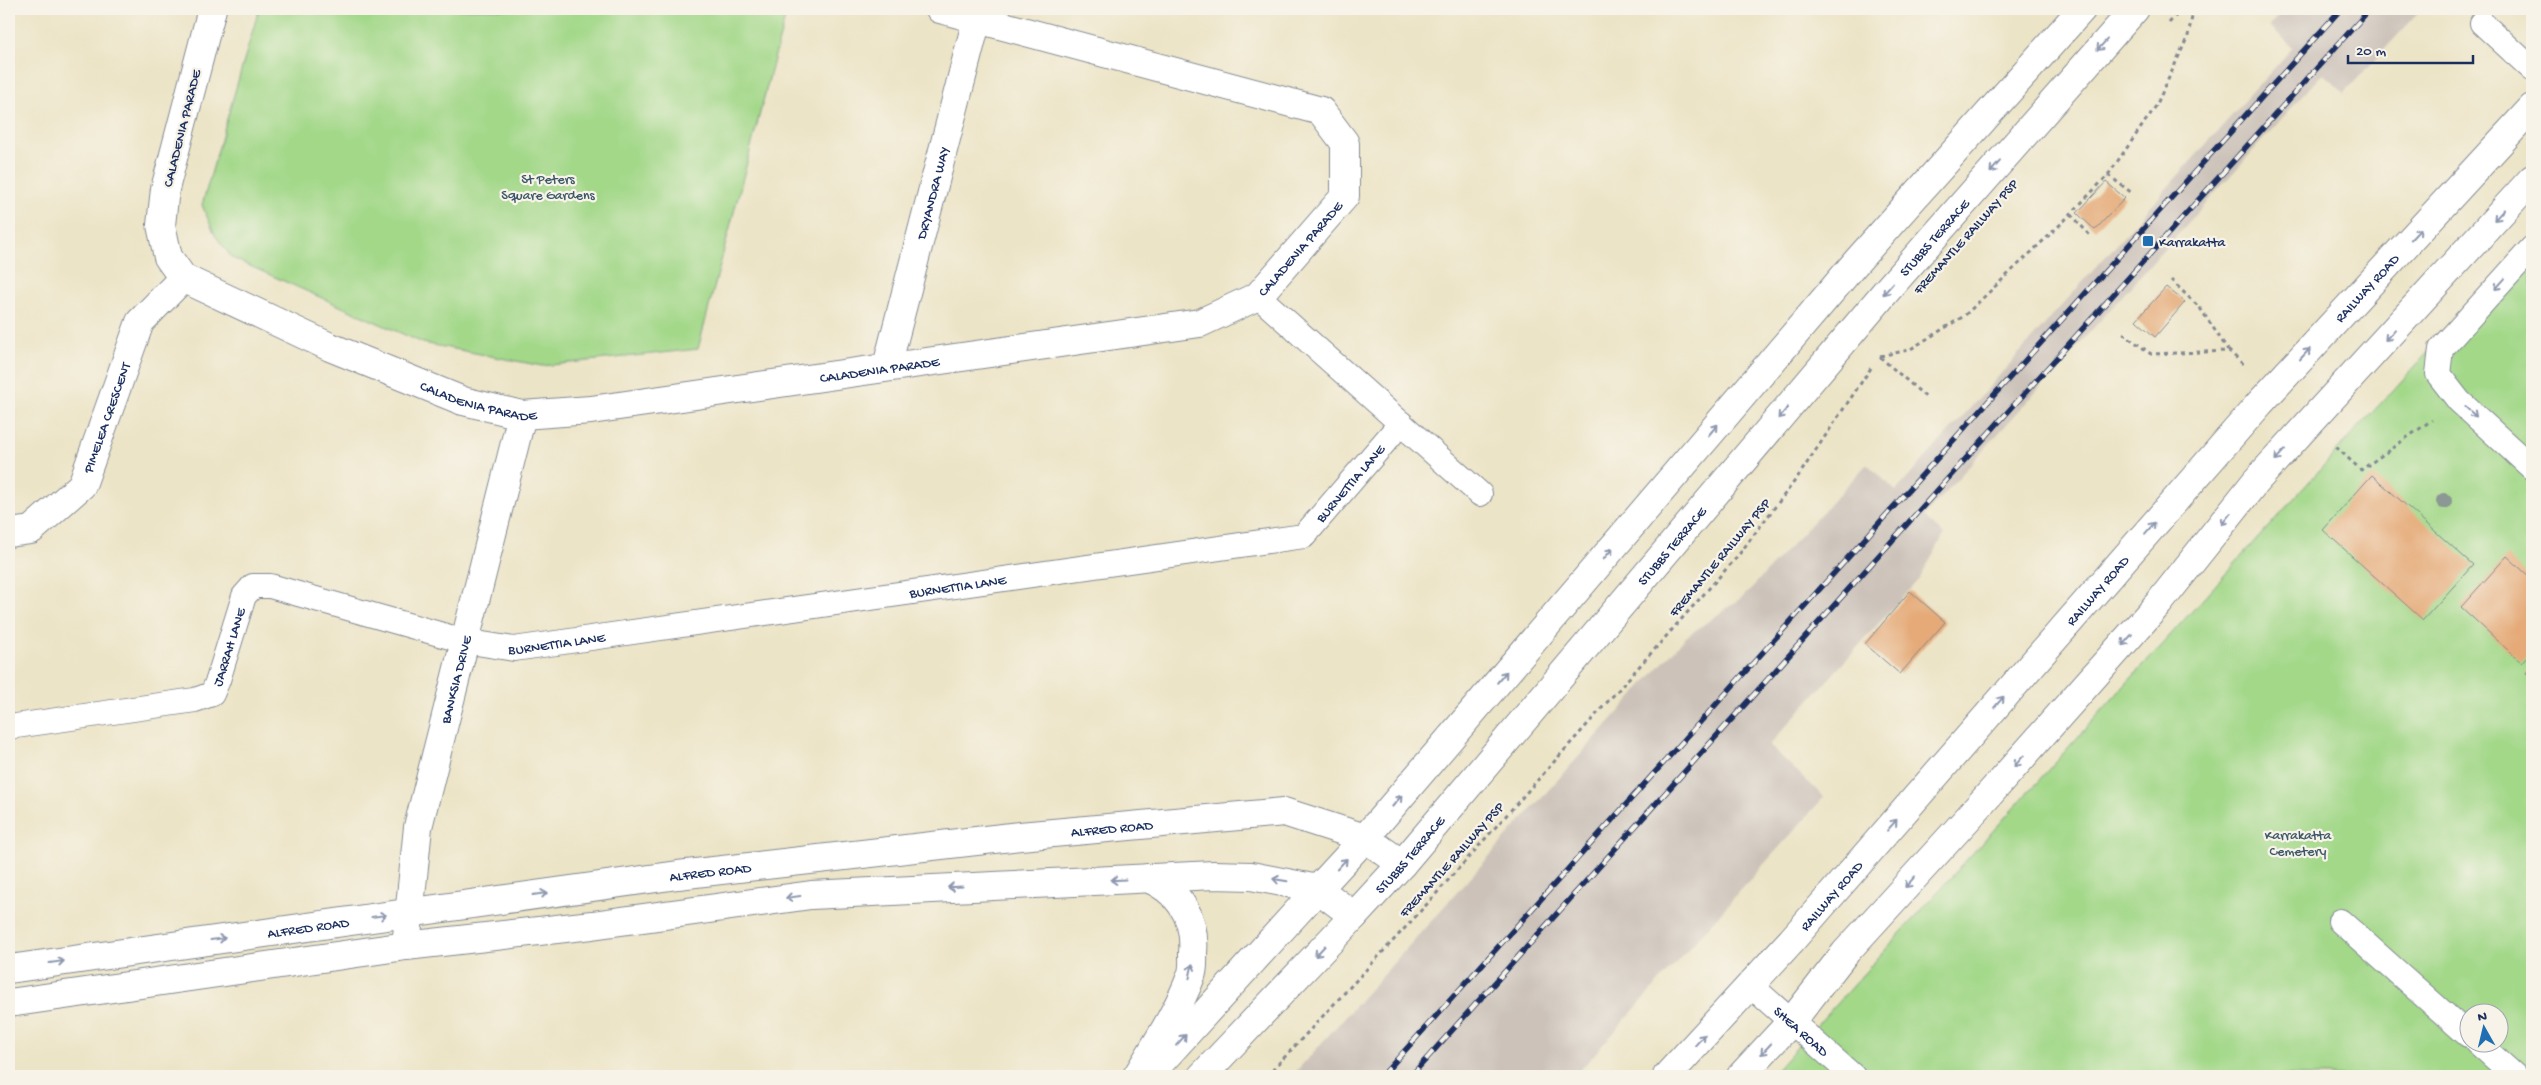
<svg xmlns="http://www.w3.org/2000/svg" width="2541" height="1085" viewBox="0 0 2541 1085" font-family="'Gochi Hand',sans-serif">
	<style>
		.industrial { fill: #ccc2b9 }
		.green { fill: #a3d889; stroke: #5f8474; fill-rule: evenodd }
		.building { fill: #e5aa78 }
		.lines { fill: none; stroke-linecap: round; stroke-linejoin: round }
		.service-casing { stroke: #848a92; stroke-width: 26 }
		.minor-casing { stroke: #848a92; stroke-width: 30 }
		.tertiary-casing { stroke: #848a92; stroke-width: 30 }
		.primary-casing { stroke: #848a92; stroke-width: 30 }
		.path { stroke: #848a92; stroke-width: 3; stroke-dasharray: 4 4; stroke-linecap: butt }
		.service { stroke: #fff; stroke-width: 24 }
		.minor { stroke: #fff; stroke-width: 28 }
		.tertiary { stroke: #fff; stroke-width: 28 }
		.primary { stroke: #fff; stroke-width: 28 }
		.rail-casing { stroke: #1b2f5e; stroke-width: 5.5 }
		.rail { stroke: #f7f3e8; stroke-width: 4; stroke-dasharray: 11; stroke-linecap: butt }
		.tree { fill: #8c9893 }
		.oneway { stroke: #8d97ae }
		.poi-dot { fill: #1f6fb2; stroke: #f7f3e8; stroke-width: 2 }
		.labels { text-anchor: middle; stroke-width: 4.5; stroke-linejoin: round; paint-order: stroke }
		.street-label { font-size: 14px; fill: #1b2f5e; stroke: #f7f3e8 }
		.park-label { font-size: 14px; fill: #3d5969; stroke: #f7f3e8 }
		.poi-label { font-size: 14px; fill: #1b2f5e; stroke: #f7f3e8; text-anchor: start }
	</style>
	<rect width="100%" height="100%" fill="#f7f3e8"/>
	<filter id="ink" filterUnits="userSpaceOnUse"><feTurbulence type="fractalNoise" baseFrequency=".02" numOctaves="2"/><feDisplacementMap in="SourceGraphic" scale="10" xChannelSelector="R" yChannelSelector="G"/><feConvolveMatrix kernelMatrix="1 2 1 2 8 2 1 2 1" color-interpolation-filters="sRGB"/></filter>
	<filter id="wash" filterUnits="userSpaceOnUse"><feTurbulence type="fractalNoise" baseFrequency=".0096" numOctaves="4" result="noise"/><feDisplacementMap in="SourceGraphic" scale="20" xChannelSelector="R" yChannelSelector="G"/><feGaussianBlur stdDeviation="1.12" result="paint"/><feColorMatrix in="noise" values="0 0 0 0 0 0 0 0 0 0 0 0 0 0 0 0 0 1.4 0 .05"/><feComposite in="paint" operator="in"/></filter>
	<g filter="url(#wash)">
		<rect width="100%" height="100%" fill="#ece4c6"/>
		<!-- industrial -->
		<path class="industrial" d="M2285 9H2422L2344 93 2323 73 1924 516 1944 535 1920 578 1769 745 1824 797 1575 1076H1292L1686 637 1744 596 1867 464 1896 491 2293 47 2269 26Z"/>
		<!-- green -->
		<path class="green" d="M259 9 787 10 698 349 542 366 423 343 232 258 215 235 202 205Z
			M2532 240V1076H1771L2346 441ZM2468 1012H2498V1042H2468Z"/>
		<g id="blocks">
			<!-- building -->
			<path class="building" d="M2106 182 2125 198 2095 230 2077 213Z
				M2166 287 2185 302 2155 337 2136 320Z
				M2372 475 2473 565 2423 620 2323 530Z
				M2507 556 2532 579V651L2522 663 2461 607Z
				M1910 591 1945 622 1900 674 1865 644Z
				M2532 665V679L2526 673Z"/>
		</g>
	</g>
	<g filter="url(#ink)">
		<use href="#blocks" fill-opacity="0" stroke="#848a92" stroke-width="1"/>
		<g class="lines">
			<defs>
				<g id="service">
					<path d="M2482 23 2532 69"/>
					<path d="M2532 248 2441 349 2438 374 2459 401 2532 468"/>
					<path d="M1258 296 1480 494"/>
					<path id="s1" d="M9 727 195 700 212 694 218 680 244 596 253 586H270L464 641 514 649 1304 536 1401 423"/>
					<path d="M2340 921 2468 1035"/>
					<path id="s2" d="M1750 985 1853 1076"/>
					<path d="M2477 1042 2515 1076"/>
				</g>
				<g id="minor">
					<path id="s3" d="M212 9 165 189 161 225 168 257 183 278 330 347 463 401 522 415 591 410 1200 323 1258 296 1345 196V143L1321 111 940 9"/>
					<path id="s4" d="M887 366 977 19"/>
					<path id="s5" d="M9 533 31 530 82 485 140 322 183 278"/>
					<path id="s6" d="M406 946 418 827 522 415"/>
				</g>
				<path id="tertiary" d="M1148 1076 1318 889
					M1202 1076 1354 916"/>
				<g id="primary">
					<path d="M1318 889 1365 838 1858 260 2082 9"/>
					<path id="s7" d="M9 969 678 875 1020 836 1284 812 1365 838 1402 864"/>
					<path id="s8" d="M9 1003 406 946 592 925 811 895 1214 875 1251 876 1318 889 1354 916 1402 864 1888 289 2135 9"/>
					<path d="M1137 1076C1156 1044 1178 1011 1191 976 1194 969 1193 960 1193 953 1196 918 1180 892 1148 878"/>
					<path id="s9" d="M1667 1076 1791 941 2260 403 2532 108"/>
					<path d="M1741 1076 1792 1021 1845 953 1970 816 2159 603 2256 481 2532 179"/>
				</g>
			</defs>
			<!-- service casing -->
			<use href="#service" class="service-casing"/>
			<!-- minor casing -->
			<use href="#minor" class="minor-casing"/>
			<!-- tertiary casing -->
			<use href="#tertiary" class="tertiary-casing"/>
			<!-- primary casing -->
			<use href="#primary" class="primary-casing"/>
			<!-- path -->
			<path class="path" d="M2169 23 2182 9
				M2108 175 2132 193
				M2071 214 2092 238
				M2171 280 2200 308 2228 350
				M2123 333 2151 354 2229 351 2245 366
				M1880 356 1909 350 1964 316 2063 222 2108 175 2156 106 2188 36 2192 17 2189 9
				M1880 357 1928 399
				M2336 447 2361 470 2432 420
				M1267 1076 1418 914 1737 557 1797 478 1871 368"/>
			<!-- service -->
			<use href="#service" class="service"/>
			<!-- minor -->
			<use href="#minor" class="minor"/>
			<!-- tertiary -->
			<use href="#tertiary" class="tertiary"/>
			<!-- primary -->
			<use href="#primary" class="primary"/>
			<defs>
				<path id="rail" d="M1382 1076 2341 9
					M1411 1076 2370 9"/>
			</defs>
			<!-- rail casing -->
			<use href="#rail" class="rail-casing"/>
			<!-- rail -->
			<use href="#rail" class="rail"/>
		</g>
		<!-- trees -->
		<circle class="tree" cx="2444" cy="501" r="8"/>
		<!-- one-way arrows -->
		<defs><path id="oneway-shaft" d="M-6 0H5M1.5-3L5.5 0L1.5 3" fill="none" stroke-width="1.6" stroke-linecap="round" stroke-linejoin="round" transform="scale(1.25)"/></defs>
		<g class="oneway">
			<use href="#oneway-shaft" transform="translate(2102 45) rotate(132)"/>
			<use href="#oneway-shaft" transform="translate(1995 167) rotate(131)"/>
			<use href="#oneway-shaft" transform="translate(2499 215) rotate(132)"/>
			<use href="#oneway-shaft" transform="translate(2416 234) rotate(-47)"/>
			<use href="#oneway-shaft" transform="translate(2500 284) rotate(132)"/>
			<use href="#oneway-shaft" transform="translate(1888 289) rotate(131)"/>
			<use href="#oneway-shaft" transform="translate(2390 335) rotate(132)"/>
			<use href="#oneway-shaft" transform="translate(2305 354) rotate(-47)"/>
			<use href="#oneway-shaft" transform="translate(2471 412) rotate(42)"/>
			<use href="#oneway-shaft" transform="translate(1783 413) rotate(130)"/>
			<use href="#oneway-shaft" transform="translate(1713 430) rotate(-50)"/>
			<use href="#oneway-shaft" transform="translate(2280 455) rotate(132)"/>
			<use href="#oneway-shaft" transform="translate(2226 519) rotate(129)"/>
			<use href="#oneway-shaft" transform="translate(2150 528) rotate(-49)"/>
			<use href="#oneway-shaft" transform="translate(1608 554) rotate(-50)"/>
			<use href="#oneway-shaft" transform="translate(2127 640) rotate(131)"/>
			<use href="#oneway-shaft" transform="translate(1502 677) rotate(-50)"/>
			<use href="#oneway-shaft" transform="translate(1999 702) rotate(-49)"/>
			<use href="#oneway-shaft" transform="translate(2019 761) rotate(131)"/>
			<use href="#oneway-shaft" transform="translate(1397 801) rotate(-50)"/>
			<use href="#oneway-shaft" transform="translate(1892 825) rotate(-49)"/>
			<use href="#oneway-shaft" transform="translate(1342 864) rotate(-47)"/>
			<use href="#oneway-shaft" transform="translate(1118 880) rotate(177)"/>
			<use href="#oneway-shaft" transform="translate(1280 880) rotate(-171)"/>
			<use href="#oneway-shaft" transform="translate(1910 882) rotate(132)"/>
			<use href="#oneway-shaft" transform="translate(955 887) rotate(177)"/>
			<use href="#oneway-shaft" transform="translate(540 894) rotate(-8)"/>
			<use href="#oneway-shaft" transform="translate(793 897) rotate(172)"/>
			<use href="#oneway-shaft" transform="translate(379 916) rotate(-8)"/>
			<use href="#oneway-shaft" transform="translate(218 939) rotate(-8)"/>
			<use href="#oneway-shaft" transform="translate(1320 951) rotate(133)"/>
			<use href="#oneway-shaft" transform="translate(57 962) rotate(-8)"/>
			<use href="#oneway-shaft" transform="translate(1191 971) rotate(-78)"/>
			<use href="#oneway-shaft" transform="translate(1181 1040) rotate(-48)"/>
			<use href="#oneway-shaft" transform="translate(1700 1040) rotate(-48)"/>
			<use href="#oneway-shaft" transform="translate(1766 1049) rotate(133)"/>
		</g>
	</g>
	<!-- markers -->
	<rect class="poi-dot" x="2142" y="235" width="12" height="12" rx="2.5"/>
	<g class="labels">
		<!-- street labels -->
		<g class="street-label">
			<text transform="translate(181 128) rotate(-76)" y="5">CALADENIA PARADE</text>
			<text dy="5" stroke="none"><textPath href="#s4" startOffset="179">DRYANDRA WAY</textPath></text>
			<text transform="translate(1965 236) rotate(-48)" y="5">FREMANTLE RAILWAY PSP</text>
			<text dy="5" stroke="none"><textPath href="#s8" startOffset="2256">STUBBS TERRACE</textPath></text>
			<text dy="5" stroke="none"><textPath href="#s3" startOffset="1459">CALADENIA PARADE</textPath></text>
			<text dy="5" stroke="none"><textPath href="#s9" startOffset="1054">RAILWAY ROAD</textPath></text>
			<text dy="5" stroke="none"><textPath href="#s3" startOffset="1008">CALADENIA PARADE</textPath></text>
			<text dy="5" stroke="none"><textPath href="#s3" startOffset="602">CALADENIA PARADE</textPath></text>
			<text dy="5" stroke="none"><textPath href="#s5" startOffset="162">PIMELEA CRESCENT</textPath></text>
			<text dy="5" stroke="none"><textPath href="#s1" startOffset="1460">BURNETTIA LANE</textPath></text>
			<text dy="5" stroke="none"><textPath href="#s8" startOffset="1851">STUBBS TERRACE</textPath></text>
			<text transform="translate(1719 557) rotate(-50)" y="5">FREMANTLE RAILWAY PSP</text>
			<text dy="5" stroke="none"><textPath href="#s1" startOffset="1040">BURNETTIA LANE</textPath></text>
			<text dy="5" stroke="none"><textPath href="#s9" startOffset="649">RAILWAY ROAD</textPath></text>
			<text dy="5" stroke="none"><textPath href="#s1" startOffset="635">BURNETTIA LANE</textPath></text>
			<text dy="5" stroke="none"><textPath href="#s1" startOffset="256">JARRAH LANE</textPath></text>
			<text dy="5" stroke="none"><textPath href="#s6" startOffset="272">BANKSIA DRIVE</textPath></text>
			<text dy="5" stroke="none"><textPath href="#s7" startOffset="1112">ALFRED ROAD</textPath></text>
			<text dy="5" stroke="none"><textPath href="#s8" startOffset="1446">STUBBS TERRACE</textPath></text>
			<text transform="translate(1451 859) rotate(-48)" y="5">FREMANTLE RAILWAY PSP</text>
			<text dy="5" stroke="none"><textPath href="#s7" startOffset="708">ALFRED ROAD</textPath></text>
			<text dy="5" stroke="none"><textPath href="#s9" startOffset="244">RAILWAY ROAD</textPath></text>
			<text dy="5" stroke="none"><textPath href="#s7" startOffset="302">ALFRED ROAD</textPath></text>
			<text dy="5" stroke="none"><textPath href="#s2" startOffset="69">SHEA ROAD</textPath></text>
		</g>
		<!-- park labels -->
		<g class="park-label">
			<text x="548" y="183">St Peters<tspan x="548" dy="16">Square Gardens</tspan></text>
			<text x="2298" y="839">Karrakatta<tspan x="2298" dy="16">Cemetery</tspan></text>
		</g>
		<!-- poi labels -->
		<g class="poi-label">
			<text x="2159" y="246">Karrakatta</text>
		</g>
	</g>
	<!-- margin -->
	<rect width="2541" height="1085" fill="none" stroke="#f7f3e8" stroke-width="30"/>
	<!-- north arrow -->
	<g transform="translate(2484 1028) rotate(352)"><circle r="24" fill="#f7f3e8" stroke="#9fa5b1"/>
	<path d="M0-4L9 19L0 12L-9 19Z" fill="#1f6fb2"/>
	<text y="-8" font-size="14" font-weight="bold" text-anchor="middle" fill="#1b2f5e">N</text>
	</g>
	<!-- scale -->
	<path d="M2348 55v8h125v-8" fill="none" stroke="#1b2f5e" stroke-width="2.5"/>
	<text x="2356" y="55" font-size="15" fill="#1b2f5e" stroke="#f7f3e8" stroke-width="4" paint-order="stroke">20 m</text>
</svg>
